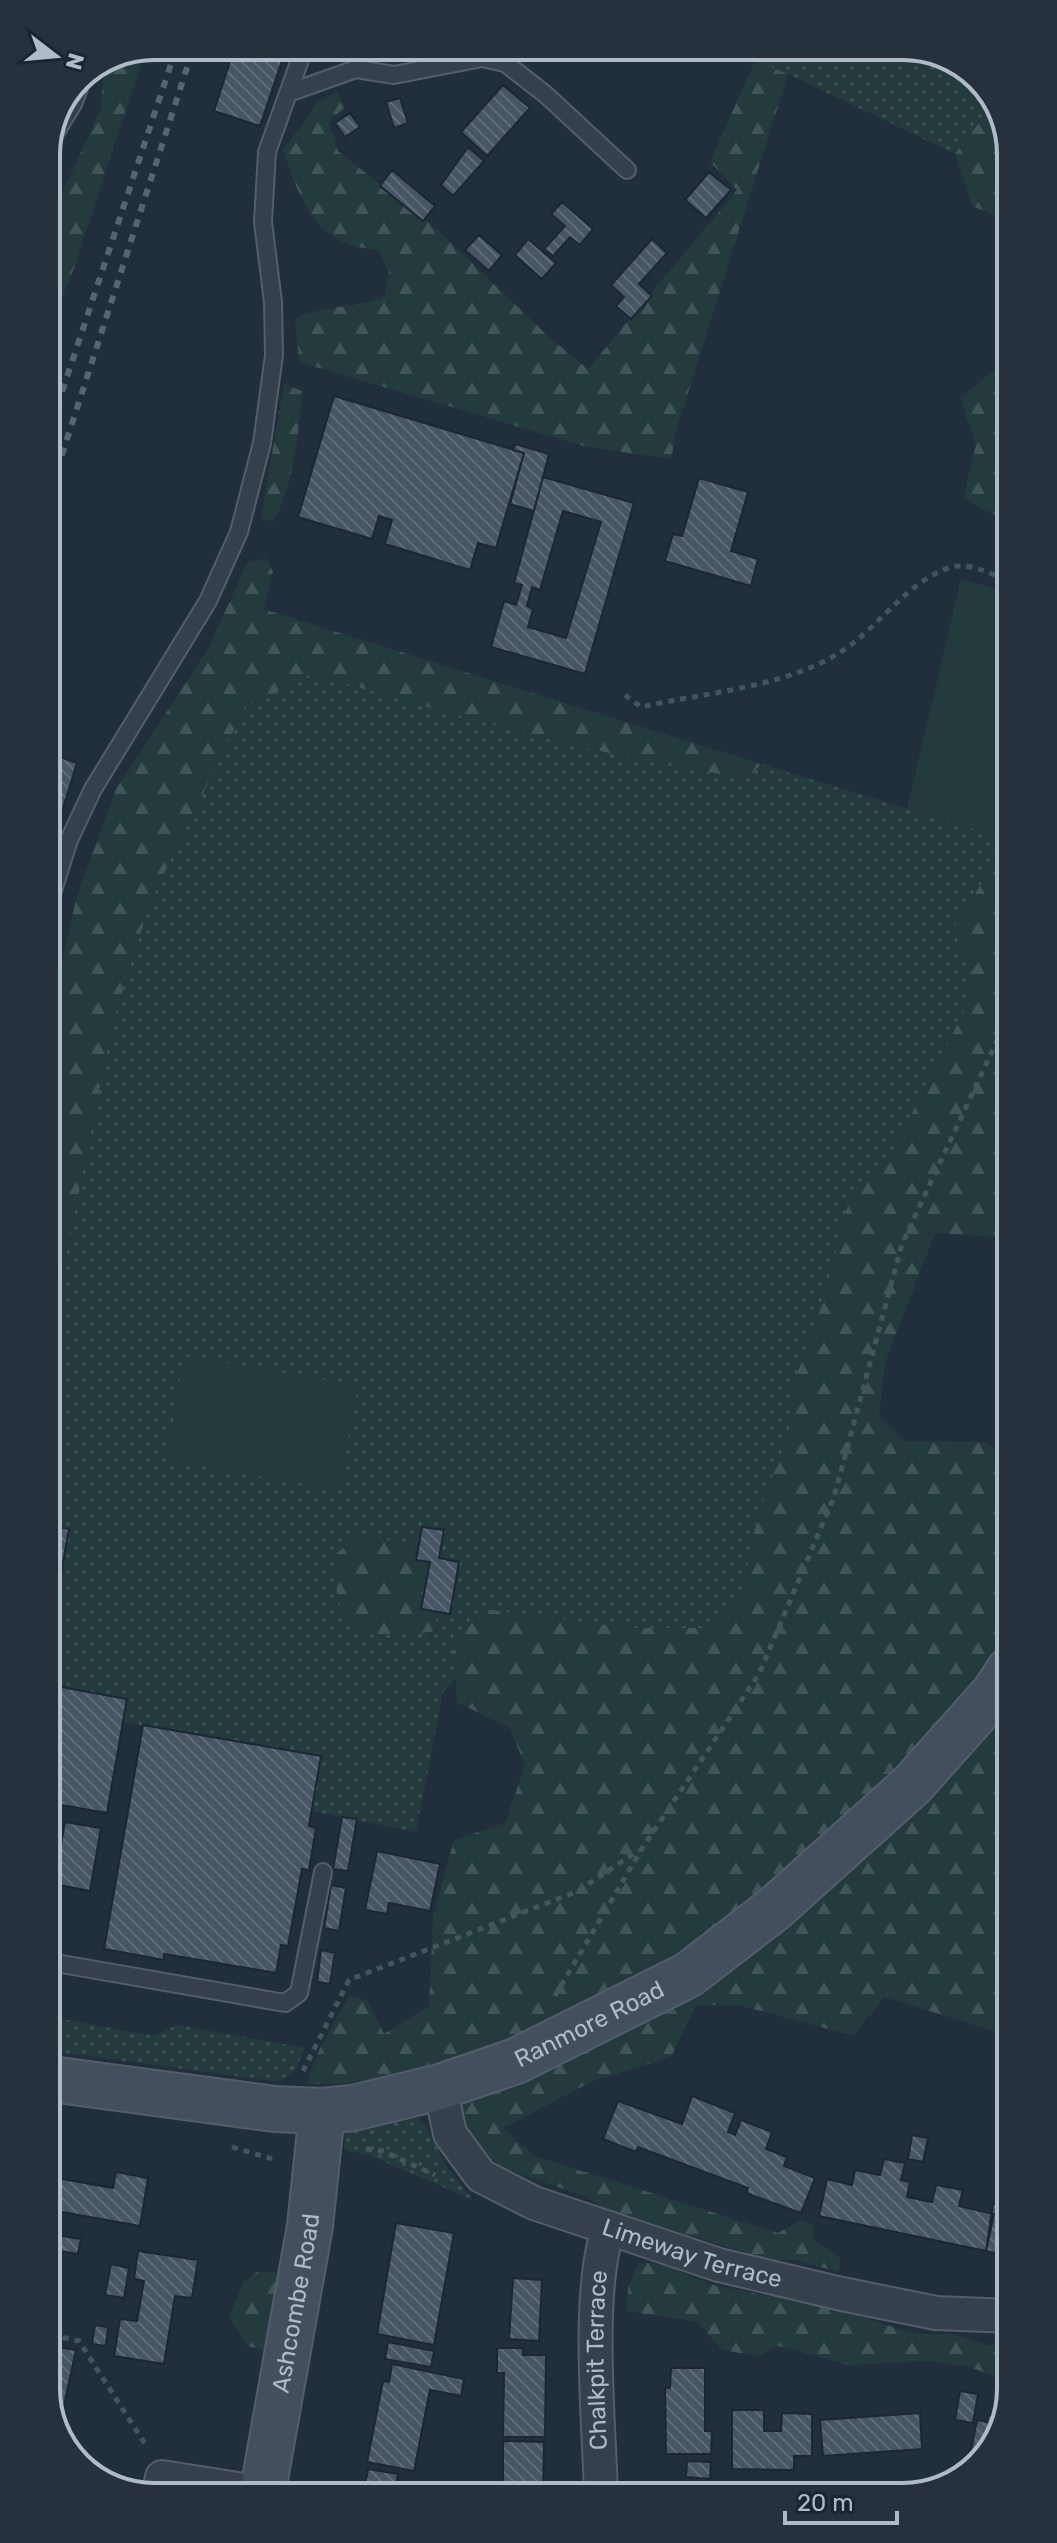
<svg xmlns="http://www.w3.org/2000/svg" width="1057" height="2543" viewBox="0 0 1057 2543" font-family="Rubik,sans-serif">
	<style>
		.green { fill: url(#green-dots); fill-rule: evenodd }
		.forest { fill: url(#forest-firs) }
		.pitch { fill: #233b3d }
		.building { fill: url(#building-back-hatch); stroke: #1c2733; stroke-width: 2; fill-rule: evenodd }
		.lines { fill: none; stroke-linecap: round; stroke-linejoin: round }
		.lane-casing { stroke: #535e6a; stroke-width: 20 }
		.street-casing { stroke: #535e6a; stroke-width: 36 }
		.secondary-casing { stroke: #535e6a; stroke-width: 48 }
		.path { stroke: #41585a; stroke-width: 5; stroke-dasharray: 6 6; stroke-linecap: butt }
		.lane { stroke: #35404c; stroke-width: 16 }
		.street { stroke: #35404c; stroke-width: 32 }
		.secondary { stroke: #434f5f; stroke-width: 44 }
		.rail { stroke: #576473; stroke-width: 6; stroke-dasharray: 8 8; stroke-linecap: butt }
		.labels { text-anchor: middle; stroke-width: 6; stroke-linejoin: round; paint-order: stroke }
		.street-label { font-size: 24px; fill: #b0bbc8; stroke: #1a2531 }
		.rim { fill: none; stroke: #b0bbc8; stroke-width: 4 }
	</style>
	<defs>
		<pattern id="green-dots" width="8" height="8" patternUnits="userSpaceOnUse" patternTransform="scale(2)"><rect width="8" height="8" fill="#233b3d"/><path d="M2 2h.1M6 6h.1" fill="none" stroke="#405558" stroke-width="1.8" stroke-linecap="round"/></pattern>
		<pattern id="forest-firs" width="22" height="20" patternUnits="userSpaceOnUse" patternTransform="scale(2)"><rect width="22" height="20" fill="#233b3d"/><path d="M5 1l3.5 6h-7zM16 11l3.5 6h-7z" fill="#405558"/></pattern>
		<pattern id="building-back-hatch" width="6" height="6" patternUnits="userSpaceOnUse" patternTransform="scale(2)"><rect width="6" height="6" fill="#475565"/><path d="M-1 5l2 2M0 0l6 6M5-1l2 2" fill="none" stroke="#5f6c7a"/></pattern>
	</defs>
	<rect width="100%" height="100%" fill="#212e3c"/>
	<!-- green -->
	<path class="green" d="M709 46H911L969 69 994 103 955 154 788 74Z
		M312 674C458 716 597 757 748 778L761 764 1007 839V845L952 929 973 972 964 1011 894 1149 848 1206 822 1305 795 1379 789 1433 757 1517 742 1597 702 1628 453 1636 456 1678 443 1692 416 1832 312 1811 320 1756 123 1722 126 1699 50 1685V1637L68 1529 49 1525V1342L112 1025 150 903 245 706ZM423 1527 443 1530 439 1558 459 1562 450 1614 438 1612 433 1631 341 1607 334 1555 363 1533 418 1549Z
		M51 2017 154 2036 177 2025 305 2048 296 2069 280 2082 51 2051Z
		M412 2114 424 2123 447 2167 473 2200 371 2156 344 2150 345 2134 352 2129Z"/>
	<!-- forest -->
	<path class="forest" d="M146 49 70 280 51 318 47 314 46 229 101 108 104 67Z
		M755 61 788 74 677 428 671 459 587 447 299 362 295 319C326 303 356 310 385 296L389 271 379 251C367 248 352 247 341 241 308 226 294 182 283 150L318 102 337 92 345 107 329 122 338 151 439 231 549 337 588 369 737 190 710 162Z
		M994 103 1005 120 1006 220 972 206 955 154Z
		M1006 360V522L963 498 976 445 960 398Z
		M284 384 302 391C298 436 295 482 273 522L261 518Z
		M266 558 273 572 263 609 761 764 748 778C596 757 459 716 312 674L245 707 150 903 112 1025 49 1342 48 1025 76 899 116 789 208 649 247 563Z
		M1007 845 1008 1238 935 1233 885 1363 879 1416 904 1441 983 1442 1009 1455 1010 2036 884 1997 854 2036 739 2005H696L671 2057 593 2081 503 2128 534 2156 778 2233 801 2220 814 2224 813 2239 840 2258 839 2272 794 2260 775 2261 606 2211 587 2197 497 2166 460 2120 388 2077 344 2084H306L320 2048 349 1996 367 2000 384 2034 429 2006 433 1918 454 1840 505 1823 525 1766 510 1728 457 1702 453 1636 483 1609 629 1628H702L742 1597 757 1517 789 1433 795 1379 822 1305 848 1205 894 1149 964 1011 973 972 952 929Z
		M363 1533 418 1549 416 1560 430 1562 422 1609 438 1612 434 1631C403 1636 358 1643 341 1607 335 1594 336 1570 334 1555Z
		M638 2263H661L709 2284 846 2312 915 2334H953L989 2346 1011 2335V2383L970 2367 931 2361 849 2365 778 2346 758 2356 722 2350 697 2322 627 2311 628 2287Z
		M257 2272H274L283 2282 270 2352 247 2346 229 2318 243 2282Z"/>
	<!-- pitch -->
	<path class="pitch" d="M961 579 1007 592V839L907 808Z
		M184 1356 358 1385 339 1490 166 1460Z"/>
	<!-- building -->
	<path class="building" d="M235 46H287L260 126 214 111Z
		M503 85 530 108 487 156 461 132Z
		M400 98 408 123 394 128 386 102Z
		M350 113 360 127 345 137 335 123Z
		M468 147 484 161 453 196 441 185Z
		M392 170 435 206 423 221 380 186Z
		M709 172 731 190 706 218 685 200Z
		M562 202 593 229 580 245 570 237 553 256 544 249 565 226 551 214Z
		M479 235 502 255 489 271 465 250Z
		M528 239 556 263 542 279 515 255Z
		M652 239 667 253 639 284 652 296 631 319 616 306 624 297 611 285Z
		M334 396 524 453 496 548 478 543 470 570 385 544 392 520 379 516 372 539 298 517Z
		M515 444 549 454 534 511 510 504 524 453 513 450Z
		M543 477 634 503 585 674 491 647 504 601 516 605 522 585 514 583ZM563 511 601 522 566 638 528 627 533 609 527 606 532 587 540 590Z
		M699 478 748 492 731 551 758 559 751 586 665 561 673 534 682 536Z
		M48 753 77 763 48 857Z
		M49 1525 69 1529 50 1637Z
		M422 1527 444 1530 439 1558 459 1562 450 1614 421 1609 430 1562 416 1560Z
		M50 1685 127 1699 107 1813 50 1803Z
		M143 1725 321 1756 309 1826 316 1828 309 1870 302 1869 288 1946 281 1945 276 1973 164 1954V1960L104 1949Z
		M342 1817 357 1819 348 1871 333 1869Z
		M65 1822 101 1828 90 1891 54 1884Z
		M377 1851 440 1864 430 1911 389 1903 387 1914 365 1910Z
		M331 1885 346 1888 339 1931 324 1928Z
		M321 1950 335 1953 330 1984 317 1982Z
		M692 2096 735 2113 728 2132 735 2135 741 2120 772 2132 766 2149 787 2157 784 2166 815 2178 801 2213 746 2193 748 2188 638 2147 636 2152 603 2139 618 2101 682 2124Z
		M912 2135 928 2138 923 2162 908 2159Z
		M884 2159 905 2163 901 2180 910 2182 907 2197 932 2202 936 2185 963 2190 959 2206 994 2214 986 2251 819 2216 827 2179 852 2185 855 2170 880 2175Z
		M116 2172 148 2178 140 2226 51 2210V2177L113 2188Z
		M993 2204 1011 2207 1007 2256 986 2251Z
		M396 2223 454 2233 434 2345 377 2334Z
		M56 2235 81 2239 78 2254 53 2250Z
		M138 2251 198 2260 192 2298 175 2296 164 2364 114 2356 120 2319 137 2321 144 2281 134 2279Z
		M111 2264 129 2268 124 2298 105 2295Z
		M513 2278 542 2280 539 2341 509 2339Z
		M95 2325 108 2327 106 2346 92 2344Z
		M388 2342 434 2351 431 2367 385 2359Z
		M51 2346 76 2350 58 2433 52 2423Z
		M497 2348H523V2355H546L545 2437H503L504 2373H497Z
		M392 2364 464 2379 461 2396 430 2390 414 2471 367 2462 383 2381 389 2382Z
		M671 2368H705V2431H712L711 2454H666L665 2388H670Z
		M960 2391 978 2394 973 2423 955 2420Z
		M732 2410H764V2431H781L782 2413 812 2414V2456H794V2470L732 2469Z
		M920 2413 922 2449 823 2456 820 2420Z
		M989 2415 1002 2417 989 2454 977 2463 969 2461 977 2420 987 2422Z
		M503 2441 544 2442 543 2494H484L503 2492Z
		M687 2461 711 2462 710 2479 686 2477Z
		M368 2469 398 2474 395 2491 365 2485Z
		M365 2485 410 2494V2495H363Z"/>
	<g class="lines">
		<defs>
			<path id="lane" d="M291 92 356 69 394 75 482 58 505 63 545 94 627 170
				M46 148 73 104 84 75
				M48 906 69 840 93 789 208 601 239 532 262 443 274 355 273 302 263 222 267 152 305 46
				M50 1962 285 2003 299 1993 323 1872"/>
			<g id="street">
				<path id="s1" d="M440 2087 450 2134 481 2176 534 2203 719 2265 842 2294 936 2313 1011 2316"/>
				<path id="s2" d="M601 2494C599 2424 586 2289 609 2228"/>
				<path d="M158 2497 162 2477 263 2493"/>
			</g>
			<g id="secondary">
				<path id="s3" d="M51 2079 275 2109 322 2111 353 2108 440 2087 516 2061 688 1975 774 1909 912 1785 994 1693 1009 1670"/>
				<path id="s4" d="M262 2496 310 2226 322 2111"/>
			</g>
		</defs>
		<!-- lane casing -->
		<use href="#lane" class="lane-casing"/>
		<!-- street casing -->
		<use href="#street" class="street-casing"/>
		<!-- secondary casing -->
		<use href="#secondary" class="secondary-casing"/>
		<!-- path -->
		<path class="path" d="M625 695 641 707C703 693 788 687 842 651 878 628 906 583 948 568 967 561 989 573 1007 580
			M555 1996 643 1847 759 1674 834 1497 902 1244 996 1043 1008 1036
			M303 2071 349 1980 578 1891 639 1850
			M232 2147 276 2160
			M366 2149 383 2151 435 2175
			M51 2335 79 2341 147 2447"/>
		<!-- lane -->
		<use href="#lane" class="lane"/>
		<!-- street -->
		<use href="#street" class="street"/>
		<!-- secondary -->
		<use href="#secondary" class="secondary"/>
		<!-- rail -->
		<path class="rail" d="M47 437 177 46
			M47 501 194 46"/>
	</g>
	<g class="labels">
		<!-- street labels -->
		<g class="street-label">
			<text dy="8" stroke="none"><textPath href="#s3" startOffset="556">Ranmore Road</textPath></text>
			<text dy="8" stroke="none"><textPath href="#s1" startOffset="326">Limeway Terrace</textPath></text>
			<text dy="8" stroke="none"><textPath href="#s4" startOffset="196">Ashcombe Road</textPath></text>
			<text dy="8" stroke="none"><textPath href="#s2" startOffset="134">Chalkpit Terrace</textPath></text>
		</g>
	</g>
	<!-- crop -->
	<path d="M0 0H1057V2543H0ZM154 60H903A94 94 0 0 1 997 154V2389A94 94 0 0 1 903 2483H154A94 94 0 0 1 60 2389V154A94 94 0 0 1 154 60Z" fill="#26313d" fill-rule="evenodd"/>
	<path class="rim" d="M154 60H903A94 94 0 0 1 997 154V2389A94 94 0 0 1 903 2483H154A94 94 0 0 1 60 2389V154A94 94 0 0 1 154 60Z"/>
	<!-- north arrow -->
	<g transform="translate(56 56) rotate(106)" stroke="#1a2531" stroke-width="6" paint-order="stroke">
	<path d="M0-6L14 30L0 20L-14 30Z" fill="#b0bbc8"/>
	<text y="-12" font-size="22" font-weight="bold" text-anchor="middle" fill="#b0bbc8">N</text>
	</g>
	<!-- scale -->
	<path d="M785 2511v12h112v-12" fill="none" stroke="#b0bbc8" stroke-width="4"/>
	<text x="797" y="2511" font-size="24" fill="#b0bbc8" stroke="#1a2531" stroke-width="6" paint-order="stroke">20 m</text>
</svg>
